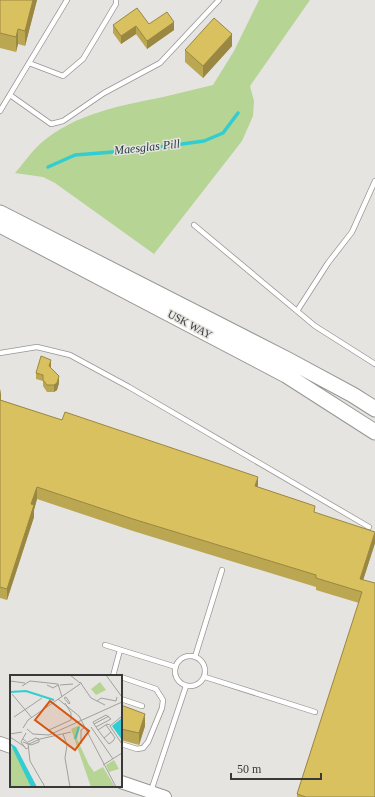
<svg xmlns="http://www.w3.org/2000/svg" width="375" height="797" viewBox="0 0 375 797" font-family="'Times New Roman',serif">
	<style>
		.green { fill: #b6d493 }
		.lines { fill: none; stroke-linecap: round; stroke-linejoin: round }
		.stream { stroke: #31cdd1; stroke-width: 3.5 }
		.service-casing { stroke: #969693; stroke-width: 6 }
		.tertiary-casing { stroke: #969693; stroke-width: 14 }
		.primary-casing { stroke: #969693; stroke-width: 17 }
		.service { stroke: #fff; stroke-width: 4.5 }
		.tertiary { stroke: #fff; stroke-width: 12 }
		.primary { stroke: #fff; stroke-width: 15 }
		.wall { fill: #bba652 }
		.shaded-wall { fill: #998742 }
		.building { fill: #dac15f; stroke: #998742 }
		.labels { text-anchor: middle; stroke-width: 3; stroke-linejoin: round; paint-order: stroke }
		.street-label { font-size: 11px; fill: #393938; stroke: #e5e4e1 }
		.water-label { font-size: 12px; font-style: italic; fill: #243c3d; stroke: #e5e4e1 }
		.inset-river { fill: none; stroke: #31cdd1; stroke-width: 2 }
		.inset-road { fill: none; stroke: #a0a09d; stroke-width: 1 }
		.view { fill: #d65610; fill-opacity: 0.15; stroke: #d65610; stroke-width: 2 }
		.inset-edge { fill: none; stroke: #393938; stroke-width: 2 }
	</style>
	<rect width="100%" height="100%" fill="#e5e4e1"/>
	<!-- green -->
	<path class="green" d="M259 0H310L250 86 254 101 253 116 242 141 154 254 55 183 43 177 15 173C24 163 31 152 41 143 76 113 120 106 163 97 180 93 196 89 213 85L234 51Z"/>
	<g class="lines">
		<!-- stream -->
		<path class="stream" d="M48 167 75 155 138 150 204 141 223 133 238 113"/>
		<defs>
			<path id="service" d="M29 63 63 76 83 59 116 4V0
				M10 95 51 124 63 121 104 93 160 63 219 0
				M0 111 67 0
				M194 225 315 326 375 364
				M297 311 328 263 352 232 375 181
				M0 353 37 347 70 355 129 387 369 527
				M105 645 176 667
				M175 671a15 15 0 1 1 30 0a15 15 0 1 1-30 0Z
				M195 657 222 570
				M113 676 120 650
				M121 677 156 689 163 700 162 708 148 742 143 748 137 749 121 744
				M205 677 315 712
				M121 699 142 706
				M151 791 186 686"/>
			<path id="tertiary" d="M0 743 11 747
				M121 782 165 797"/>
			<path id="primary" d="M0 213 288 360 353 395 375 409
				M0 225 286 375 375 432"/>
		</defs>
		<!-- service casing -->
		<use href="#service" class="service-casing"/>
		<!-- tertiary casing -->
		<use href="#tertiary" class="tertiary-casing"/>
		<!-- primary casing -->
		<use href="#primary" class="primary-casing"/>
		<!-- service -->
		<use href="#service" class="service"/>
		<!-- tertiary -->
		<use href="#tertiary" class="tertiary"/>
		<!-- primary -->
		<use href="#primary" class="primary"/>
	</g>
	<!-- wall -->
	<path class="wall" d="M0 0H37L25 46 18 44 16 52 0 48Z
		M149 24 174 30 147 49 136 34 121 44 113 33V25Z
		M232 46 203 78 185 62V50Z
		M51 366V368L59 383 57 390 54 392H47L43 386V381L36 379V373Z
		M0 388 1 400 258 487 315 513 375 543 363 580 375 797H297V794L359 603 316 590V587L133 531 37 499 34 510V517L7 600 0 598Z
		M121 705 145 726 139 745 121 740Z"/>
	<!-- shaded-wall -->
	<path class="shaded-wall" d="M33 0H37L25 46V31Z
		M174 22V30L147 49V41Z
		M136 26V34L121 44V36Z
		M18 29V44L16 52V37Z
		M232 34V46L203 78V66Z
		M51 360V366L49 373V366Z
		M59 376V383L57 390 54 392V385Z
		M1 389V401L0 405V394Z
		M258 477V489L255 486Z
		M37 487V499L34 510V517L7 600V589L31 504Z
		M375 532V543L360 590V579Z
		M145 714V726L139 745V733Z"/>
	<!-- building -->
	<path class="building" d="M0 0H33L25 31 18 29 16 37 0 33Z
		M137 8 149 24 167 12 174 22 147 41 136 26 121 36 113 25Z
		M214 18 232 34 203 66 185 50Z
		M41 356 51 360 49 366 59 376 57 383 54 385H47L43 380V375L36 373Z
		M0 400 62 420 65 412 258 477 255 486 315 506 314 512 375 532 360 579 375 583V797H306L297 794 362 592 316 578V575L133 519 37 487 31 504 34 505 7 589 0 587Z
		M121 705 145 714 139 733 121 729Z"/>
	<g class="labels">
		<!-- street labels -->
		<g class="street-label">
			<text transform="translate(190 324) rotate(28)" y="4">USK WAY</text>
		</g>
		<!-- water labels -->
		<g class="water-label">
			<text transform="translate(147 147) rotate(-6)" y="4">Maesglas Pill</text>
		</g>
	</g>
	<!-- overview -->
	<g transform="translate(10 675)">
		<rect width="112" height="112" fill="#e5e4e1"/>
		<path d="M90 7 96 15 86 20 81 14ZM70 50 67 64 79 90 84 97 93 92 105 112H81L61 54ZM0 71 5 76 23 112H0ZM104 85 109 94 99 97 96 90Z" fill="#b6d493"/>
		<path d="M112 43V65L102 51ZM0 68 6 72 27 112H21Z" fill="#31cdd1"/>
		<path class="inset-river" d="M0 17 16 16 44 25M0 32V45M65 64 69 52"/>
		<path class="inset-road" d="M60 0 70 8M96 0 112 22M0 6 15 8M72 9 70 7 81 23 95 30M37 10 43 13 48 10M50 10 63 9M12 11 20 6 48 9 52 22M2 19 22 43M56 22 60 28 59 29 54 23ZM48 24 69 41 106 112M87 26 91 23 106 26 107 22M112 41 100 51 112 69M4 42 32 23M84 49 99 41M96 50 101 57 94 63 88 55 97 49 100 50M81 52 103 84M86 52 101 44 96 40 83 47 84 49 88 55M13 53 18 45 70 9M17 54 23 59 39 60 112 27M39 55 61 45V38L55 28M16 58 11 67 16 74 19 72M0 59 12 57M53 59 57 70 55 83 60 112M0 62 15 72M94 63 99 69 103 66 105 63 101 57M13 64 18 68 20 86 35 112M13 67 21 70 29 67V64M18 67 26 63 29 64M19 69 30 64 61 57M71 69V55L74 53M93 90 112 78"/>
		<path class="view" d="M40 26 79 56 65 75 25 45Z"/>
		<rect width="112" height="112" class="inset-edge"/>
	</g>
	<!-- scale -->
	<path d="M231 773v6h90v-6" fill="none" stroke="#393938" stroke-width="2"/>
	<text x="237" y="773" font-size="12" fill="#393938" stroke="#e5e4e1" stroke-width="3" paint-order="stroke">50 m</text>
</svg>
